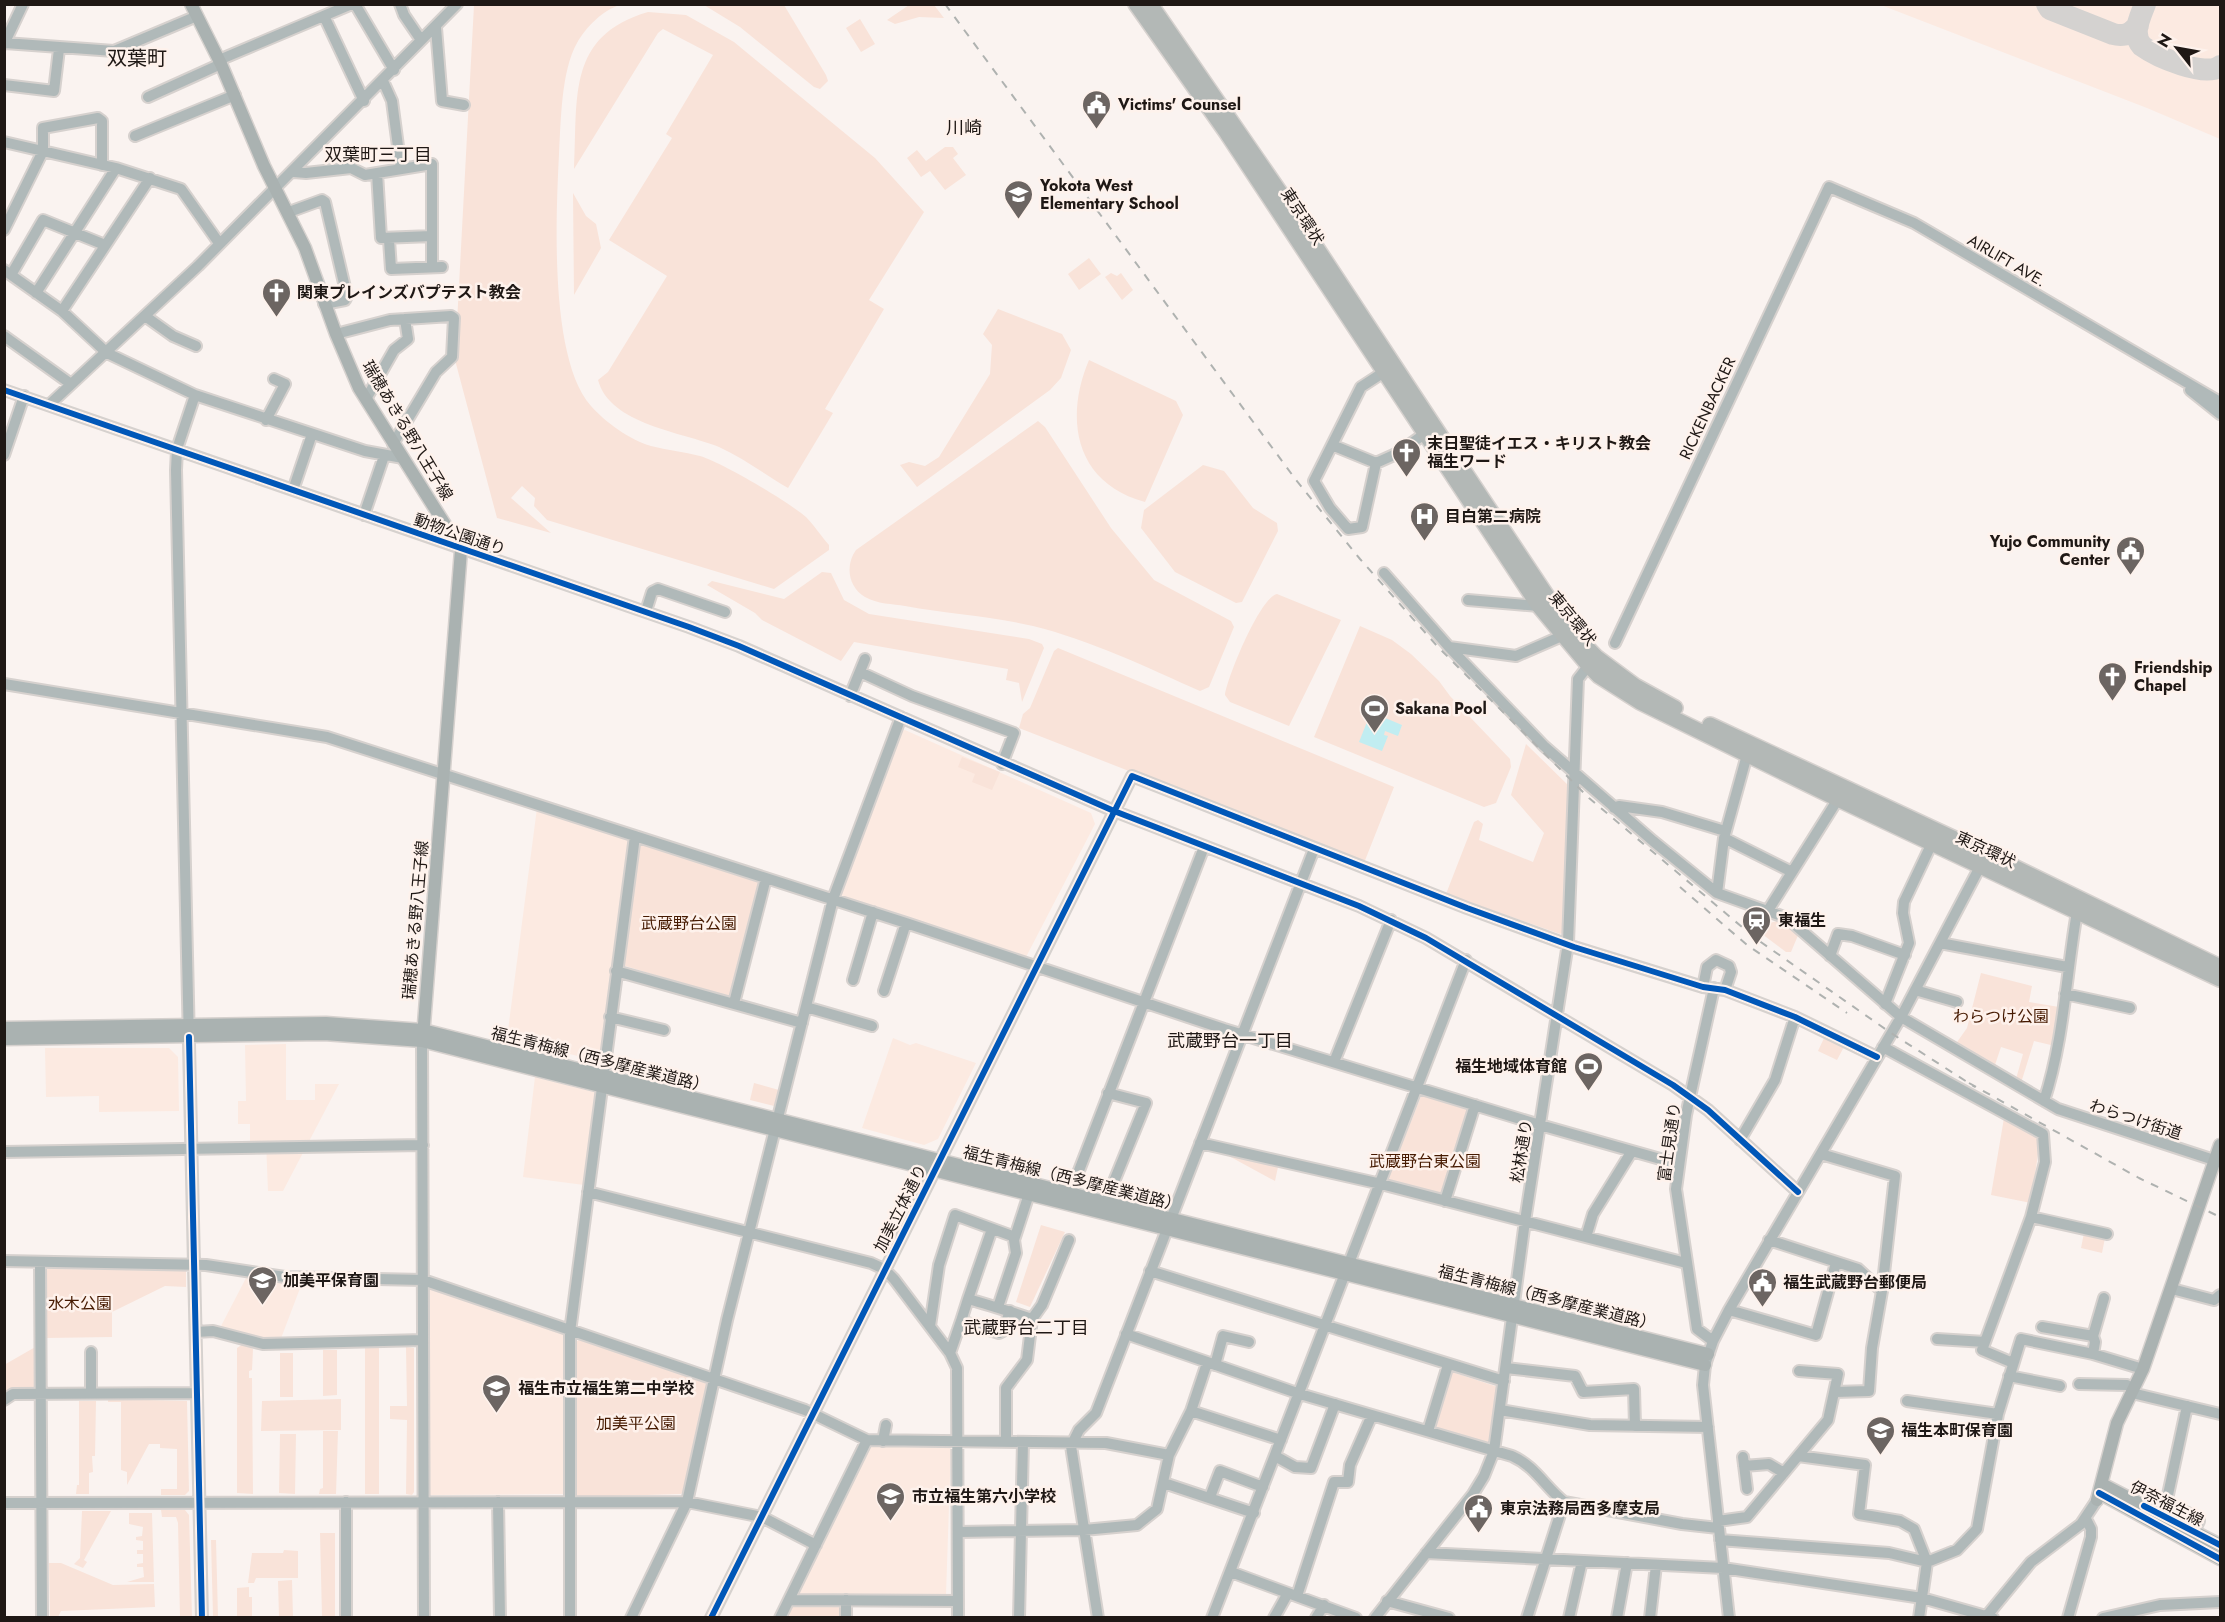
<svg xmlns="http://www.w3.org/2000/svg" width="2225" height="1622" viewBox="0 0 2225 1622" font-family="Jost,'Noto Sans JP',sans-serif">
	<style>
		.built { fill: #fceae1 }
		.green { fill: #f9e3d9 }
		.water { fill: #c1edf1 }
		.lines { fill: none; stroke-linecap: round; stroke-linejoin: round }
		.taxiway { stroke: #d4d2d0; stroke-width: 22 }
		.minor-casing { stroke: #d6d1ce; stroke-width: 14 }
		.major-casing { stroke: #d6d1ce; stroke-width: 15 }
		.highway-casing { stroke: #d6d1ce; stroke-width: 18 }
		.minor { stroke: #b0b9b9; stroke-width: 10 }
		.major { stroke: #aab2b1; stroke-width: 12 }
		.highway { stroke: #b3b8b6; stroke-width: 15 }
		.rail { stroke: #afb2b0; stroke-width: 2; stroke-dasharray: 8 8; stroke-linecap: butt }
		.cycleway-casing { stroke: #fef2ec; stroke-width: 10 }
		.cycleway { stroke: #0057b8; stroke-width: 6 }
		.labels { text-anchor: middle; stroke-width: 5; stroke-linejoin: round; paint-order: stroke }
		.poi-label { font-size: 16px; font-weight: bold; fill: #1f1815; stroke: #fef2ec; text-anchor: start }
		.street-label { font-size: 16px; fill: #1f1815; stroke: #fef2ec }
		.park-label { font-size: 16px; fill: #461a01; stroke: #fef2ec }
		.neighbourhood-label { font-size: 18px; fill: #1f1815; stroke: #fef2ec }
		.quarter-label { font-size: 20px; fill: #1f1815; stroke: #fef2ec }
	</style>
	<rect width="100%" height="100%" fill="#faf3f0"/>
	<!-- built -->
	<path class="built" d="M1881 5H2220V139L2147 108Z
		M905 730 1091 813 1095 824 1026 957 843 897 841 894 901 731Z
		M537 808 628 839 600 1059 597 1061 507 1038Z
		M893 1038 910 1045 916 1043 976 1063 938 1139 924 1145 862 1128Z
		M286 1044V1100H315V1084H339L283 1191H268L266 1142H250V1124H238V1101H246L245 1045Z
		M45 1048H169L178 1057 179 1111 99 1112V1096L46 1097Z
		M535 1077 594 1092 596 1096 584 1185 523 1177Z
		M246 1278 302 1283 280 1341H260L220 1328Z
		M431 1288 561 1331 565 1335 563 1494 429 1495 428 1291Z
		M868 1445 951 1446 946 1595H798Z"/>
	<!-- green -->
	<path class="green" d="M474 5H620C603 10 586 27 577 43 561 71 561 122 559 154 556 215 549 359 591 406 605 422 630 440 651 446 667 450 684 452 700 456 723 463 787 501 806 517 814 525 821 536 829 545V550L774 589 547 520 534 506 535 498 522 486 511 498 551 533 497 518 455 360Z
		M704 5H784L826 75 828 81 820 89 814 87 740 27Z
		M909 5H934L944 18 919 17 895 24 887 20Z
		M648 12 686 15 734 42 875 158 924 212 869 300 884 309 825 409 833 413 788 488C766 475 743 458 719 447 683 432 610 425 598 380L608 372 667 276 609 240 672 138 666 134 713 55 663 29 658 33 574 169C578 98 566 36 648 12Z
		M860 19 875 44 861 52 846 28Z
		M945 147H953L958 154 953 158 966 175 945 190 930 171 921 177 907 158 917 150 926 161Z
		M573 193 586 216 596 224 601 248 574 295Z
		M1089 258 1101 274 1079 290 1068 274Z
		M1111 273 1117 276 1121 273 1133 290 1122 300 1105 277Z
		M998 309 1062 334 1071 350 1061 378 1050 390 917 487 900 465 909 462 925 466 939 457 990 374 992 345 983 334Z
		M1089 360 1176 401 1183 415 1145 502C1075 483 1064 419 1089 360Z
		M1038 421 1045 427 1111 528 1154 580 1231 621 1234 627 1209 687 1200 691C1146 667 1090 640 1033 626 990 616 948 614 905 606 893 604 877 604 865 597 848 587 845 565 856 550Z
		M1203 465 1224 471 1253 508 1277 523 1278 531 1242 602 1236 603 1175 572 1141 528 1144 510Z
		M822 572 831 573 844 600 869 614 1029 639 1042 644 1044 648 1022 702 1019 683 1006 680 1008 669 854 642 841 661 762 620 755 613 707 585 712 581 784 599Z
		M1277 594 1341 620 1289 726 1230 702 1225 695C1227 678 1260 597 1277 594Z
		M1360 626 1392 640 1411 654 1439 681 1450 696 1510 759 1511 767 1496 803 1484 807 1314 737Z
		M1058 648 1394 787 1364 863 1019 728 1023 714 1030 708 1054 651Z
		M1526 744 1569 786 1564 932 1560 934 1446 894 1474 822 1478 820 1483 824 1479 840 1533 862 1544 833 1511 795Z
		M962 757 1000 772 992 790 972 782 975 774 958 767Z
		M641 843 760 882 731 998 622 965 638 844Z
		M1780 920 1799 933 1791 952H1786L1758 931 1763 925Z
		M1981 973 2032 986 2029 1002 2059 1007 2055 1046 2034 1041 2021 1083 2016 1079 2023 1054 2001 1047 1994 1068 1955 1045 1967 1028Z
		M1825 1036 1845 1045 1837 1060 1818 1051Z
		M754 1083 779 1090 774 1106 750 1100Z
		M1422 1094 1469 1107 1441 1197 1390 1183 1388 1179Z
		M2004 1118 2040 1140 2031 1203 1991 1195Z
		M1227 1155 1278 1167 1275 1181Z
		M1041 1225 1065 1232 1030 1307 1016 1302Z
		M2084 1233 2105 1238 2102 1253 2081 1248Z
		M46 1269 186 1270V1287L165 1286 112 1312V1337L46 1338 37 1347 35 1390 5 1397 4 1365 37 1346 46 1337Z
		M579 1340 703 1380 707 1385 685 1490 681 1494 578 1497 575 1493V1342Z
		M243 1344 253 1349 252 1370 249 1371V1378H252L253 1494 237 1493V1348Z
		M365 1347H379V1494H365Z
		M406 1347 414 1348V1492L412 1495 406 1494 407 1420 390 1419V1406H407Z
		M323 1350H337V1395L323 1396Z
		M280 1353H293V1397H280Z
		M1449 1371 1498 1387 1491 1441 1483 1444 1432 1430Z
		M108 1399 187 1401 189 1491 185 1495H161V1489H177V1449L160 1448V1444H149L127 1485V1472L121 1470V1402H108Z
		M341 1399V1430L261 1431 262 1401Z
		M79 1401H96L95 1456H92L93 1472 89 1473V1494H76L77 1485H79Z
		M323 1431H338L336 1494H319L320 1489 323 1488Z
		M280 1434H296L295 1494 279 1493Z
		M161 1510H185L189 1515 192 1617H180L178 1523 176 1517H162Z
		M82 1511H111L84 1560 87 1562 83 1568 74 1564 80 1558Z
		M129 1513H152L154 1582H127L144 1577 143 1567H137V1564L143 1563V1554H137V1550H143V1541L136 1540V1537L142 1536 143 1527 129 1524Z
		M320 1533H335V1617H322Z
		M211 1540H216L218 1617H213Z
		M284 1550 298 1551V1578H256L254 1583H248L252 1553H283Z
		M49 1563H61L113 1585 154 1584 155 1607 61 1611 58 1617H50Z
		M292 1580 293 1617H279L278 1581Z
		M249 1587V1597H252V1617H237V1588Z
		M793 1603H845L844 1617 786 1618Z"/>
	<!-- water -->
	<path class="water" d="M1371 712 1402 725 1398 736 1385 731 1384 735 1388 736 1382 751 1359 742Z"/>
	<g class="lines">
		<!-- taxiway -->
		<path class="taxiway" d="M2047 4 2050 9 2113 34C2124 37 2131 34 2138 25
			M2145 4C2140 18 2131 34 2142 46 2157 57 2206 78 2220 66"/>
		<defs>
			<path id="minor" d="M355 4 394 70
				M400 4 404 15 421 40
				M324 16 364 101
				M436 28 442 101 464 105
				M5 43 114 51 197 16
				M4 44 23 4
				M219 60 352 4
				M383 81 392 101 401 169
				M4 85 54 91 59 49
				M148 97 221 64
				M135 136 235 95
				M4 142 116 168 181 189 219 243
				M294 172 306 173 351 168 365 175 432 164V267
				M377 173 381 238 432 236
				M289 212 322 200 325 202 347 296 345 300 324 304
				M4 230 43 151V128L98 118 102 121V165
				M389 240 391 269 442 267
				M4 270 62 311 107 353 195 395 365 451 403 458
				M11 275 43 220 105 245
				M36 293 116 168
				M62 311 150 178
				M145 316 173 336 196 346
				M336 334 390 320 451 316 454 318 452 357 436 372 393 444
				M4 336 71 384
				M4 390 689 627 739 646 1114 811 1359 906 1426 938 1673 1085 1708 1110 1798 1192
				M2190 390 2220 414
				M195 395 177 449 176 470 202 1618
				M366 399 394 350 408 339 405 319
				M49 405 198 266 457 4
				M266 420 285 384 274 379
				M1332 445 1361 387 1384 372
				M4 455 24 396
				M1376 463 1332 445 1314 481 1330 508 1348 529 1362 527 1376 463 1396 454 1426 433
				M293 490 312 434
				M364 515 384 456
				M1384 573 1449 647 1516 656 1562 636
				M1468 600 1539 606
				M646 611 652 592 658 589 725 612
				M1615 643 1829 187 1914 223 2220 402
				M1449 647 1544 746 1653 841 1717 893 1724 838 1747 755
				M860 672 912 696 1014 733 1002 764
				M4 684 327 737 906 923 1224 1029 1540 1125 1678 1164
				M850 696 865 659
				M1614 808 1619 806 1662 812 1725 831
				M1724 838 1792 872
				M1717 893 1787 918 1901 1017 2058 1109 2220 1162
				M1767 912 1838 799
				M1940 943 2067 967
				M1830 956 1838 934 1852 936 1905 955
				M616 971 802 1023
				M853 980 873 912
				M1703 987 1707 967 1716 960 1729 966 1731 972 1725 990
				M1915 990 1957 1002
				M884 991 906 923
				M2065 994 2130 1008
				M734 1003 766 878
				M1885 1004 1909 943 1903 913 1904 902 1932 843
				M806 1007 872 1026
				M610 1017 664 1030
				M422 1041 424 1618
				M1883 1047 2043 1134 2045 1162 2031 1217 1982 1350 2013 1363
				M1334 1062 1391 920
				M2044 1101C2064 1040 2066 975 2077 912
				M1740 1140 1775 1080 1795 1017
				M1200 1143 1381 1184 1686 1263
				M4 1152 423 1145
				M588 1192 871 1263 884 1269 894 1279 950 1353 957 1368 958 1618
				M1068 1199 1204 847
				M1106 1201 1146 1103 1108 1093
				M1445 1201 1475 1105
				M2031 1217 2107 1234
				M1586 1237 1593 1214 1632 1151
				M1769 1240 1858 1269 1882 1291 1895 1176 1821 1154
				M4 1261 206 1265 285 1277 423 1280 805 1410 867 1440 1106 1443 1169 1455
				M40 1262 42 1618
				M1150 1271 1504 1381
				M2172 1289 2214 1300 2220 1295
				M968 1299 992 1229
				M998 1307 1016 1253 1014 1240 1029 1194
				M1729 1310 1816 1335 1836 1263
				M1010 1311 1003 1331 999 1333 961 1321 968 1299C990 1305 1011 1312 1032 1319
				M930 1326 939 1265 955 1215 1015 1237
				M2042 1327 2093 1336 2095 1342 2093 1354
				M196 1332 213 1331 263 1344 423 1340
				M1126 1334 1300 1394 1512 1456C1535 1466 1545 1487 1564 1502L1682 1524 1718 1528
				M2093 1336 2104 1298
				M1937 1339 1985 1342
				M1713 1341 1697 1329 1676 1189 1686 1115 1714 988
				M91 1352V1393
				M950 1353 961 1321
				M1215 1365 1223 1336 1249 1342
				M1506 1368 1575 1376 1583 1392 1634 1389 1635 1426
				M2009 1376 2060 1386
				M2079 1384 2127 1385 2134 1389
				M1835 1392 1869 1391 1872 1348 1882 1291
				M2132 1393 2220 1414
				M4 1400 13 1394 197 1393
				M1907 1401 1998 1414
				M2187 1406 2166 1504 2197 1517 2199 1521 2194 1531
				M1500 1410 1590 1425 1708 1427
				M1191 1411 1281 1440
				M1428 1431 1448 1365
				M883 1441 886 1425
				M1006 1441V1388L1027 1360 1032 1319 1042 1305 1069 1240
				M1275 1456 1295 1467 1311 1468 1335 1404
				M1798 1456 1865 1465 1859 1514 1900 1521 1914 1529 1927 1562 1919 1618
				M1743 1457 1747 1489
				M1744 1466 1769 1464 1784 1473
				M1164 1483 1254 1513
				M1210 1497 1220 1471 1263 1487
				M346 1502V1618
				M498 1502 500 1618
				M4 1503 687 1502 762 1517 816 1545
				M1718 1521 1747 1517 1828 1420 1838 1374 1799 1371
				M959 1532 1084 1530 1137 1525 1157 1509 1169 1455 1191 1411 1207 1363
				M1720 1540 1889 1553 1927 1562 1957 1550 1977 1529 1998 1414 2021 1339 2093 1354 2143 1369
				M1426 1553 1723 1568 1922 1598 1993 1618
				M1231 1572 1356 1618
				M1297 1596 1334 1482H1348L1350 1465 1372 1415
				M789 1600 958 1601
				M1387 1601 1449 1618
				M570 1618V1332L635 836
				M631 1618 687 1502 727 1320 833 899 901 717
				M711 1618 1132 776 1467 908 1574 947 1703 987 1725 990 1795 1017 1877 1057
				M780 1618 867 1440
				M846 1618V1600
				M1019 1618 1023 1442
				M1098 1618 1071 1446 1079 1430 1096 1413 1314 849
				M1212 1618 1466 960
				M1274 1618 1288 1593
				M1316 1618 1324 1605
				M1375 1618 1473 1494 1484 1476 1494 1451 1525 1221 1568 943 1578 679 1592 661
				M1527 1618 1564 1502
				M1569 1618 1582 1561
				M1617 1618 1627 1563
				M1650 1618 1656 1565
				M1729 1618 1703 1385 1705 1365 1713 1341 1729 1310 1901 1017 1983 861
				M1985 1618 2031 1562 2081 1524 2097 1500
				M2068 1618 2091 1537V1529L2086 1519
				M2103 1618 2160 1605 2220 1602"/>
			<path id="major" d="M191 4 221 64 264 166 305 248 336 334 359 388 461 550 423 1037
				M4 1028 326 1023 423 1030 1708 1354
				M4 1039 324 1034 422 1041 1705 1365
				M2102 1484 2220 1545
				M2099 1493 2220 1559
				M2097 1500 2117 1423 2143 1369 2220 1145"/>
			<path id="highway" d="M1136 4 1227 133 1539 606 1589 666 1599 676 1640 702 1838 799 2220 979
				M1150 4 1283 197 1445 443
				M1465 473 1568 628 1596 657 1635 686 1675 708
				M1710 725 1987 854 2220 967"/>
		</defs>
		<!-- minor casing -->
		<use href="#minor" class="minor-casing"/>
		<!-- major casing -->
		<use href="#major" class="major-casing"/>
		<!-- highway casing -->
		<use href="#highway" class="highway-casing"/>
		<!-- minor -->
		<use href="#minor" class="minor"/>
		<!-- major -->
		<use href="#major" class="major"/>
		<!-- highway -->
		<use href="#highway" class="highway"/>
		<!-- rail -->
		<path class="rail" d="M945 4 1296 480 1360 559 1438 647 1589 798 1755 938 1891 1033 1975 1087
			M1680 887 1747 945 1847 1013
			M1969 1083 2139 1178 2220 1217"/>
		<defs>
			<path id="cycleway" d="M4 390 689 627 739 646 1114 811 1359 906 1426 938 1673 1085 1708 1110 1798 1192
				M189 1037 202 1618
				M2099 1493 2220 1559
				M2144 1506 2220 1545
				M711 1618 1132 776 1467 908 1574 947 1703 987 1725 990 1795 1017 1877 1057"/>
		</defs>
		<!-- cycleway casing -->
		<use href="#cycleway" class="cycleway-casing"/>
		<!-- cycleway -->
		<use href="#cycleway" class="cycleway"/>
	</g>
	<!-- icons -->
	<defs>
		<symbol id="civic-pin" viewBox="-11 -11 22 30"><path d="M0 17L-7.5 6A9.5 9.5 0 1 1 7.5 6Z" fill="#6c6562" stroke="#fef2ec"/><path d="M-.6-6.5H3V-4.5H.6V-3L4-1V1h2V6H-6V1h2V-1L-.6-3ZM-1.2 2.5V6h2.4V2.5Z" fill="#fff"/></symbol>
		<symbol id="school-pin" viewBox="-11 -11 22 30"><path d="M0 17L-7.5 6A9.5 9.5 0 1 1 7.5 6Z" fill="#6c6562" stroke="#fef2ec"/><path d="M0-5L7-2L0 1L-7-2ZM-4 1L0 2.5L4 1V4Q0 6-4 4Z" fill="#fff"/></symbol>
		<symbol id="church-pin" viewBox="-11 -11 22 30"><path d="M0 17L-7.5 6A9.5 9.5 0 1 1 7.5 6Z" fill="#6c6562" stroke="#fef2ec"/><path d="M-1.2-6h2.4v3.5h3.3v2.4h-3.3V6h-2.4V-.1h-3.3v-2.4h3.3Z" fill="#fff"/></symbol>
		<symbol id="hospital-pin" viewBox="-11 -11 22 30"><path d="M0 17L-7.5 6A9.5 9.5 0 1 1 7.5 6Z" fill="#6c6562" stroke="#fef2ec"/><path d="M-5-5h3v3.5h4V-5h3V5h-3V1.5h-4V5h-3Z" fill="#fff"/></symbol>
		<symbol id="stadium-pin" viewBox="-11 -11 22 30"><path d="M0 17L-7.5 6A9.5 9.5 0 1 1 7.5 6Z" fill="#6c6562" stroke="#fef2ec"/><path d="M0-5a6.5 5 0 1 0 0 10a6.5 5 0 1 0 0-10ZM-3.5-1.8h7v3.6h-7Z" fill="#fff"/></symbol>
		<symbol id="station-pin" viewBox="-11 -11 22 30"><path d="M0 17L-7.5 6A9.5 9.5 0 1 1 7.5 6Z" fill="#6c6562" stroke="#fef2ec"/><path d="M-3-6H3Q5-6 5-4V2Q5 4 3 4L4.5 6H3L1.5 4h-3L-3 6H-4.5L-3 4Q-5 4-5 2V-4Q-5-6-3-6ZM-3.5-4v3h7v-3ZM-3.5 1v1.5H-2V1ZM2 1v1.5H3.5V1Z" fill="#fff"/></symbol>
	</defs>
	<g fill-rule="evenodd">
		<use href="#civic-pin" x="1080" y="88" width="33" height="45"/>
		<use href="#school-pin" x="1002" y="178" width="33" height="45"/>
		<use href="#church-pin" x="260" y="276" width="33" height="45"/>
		<use href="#church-pin" x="1390" y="436" width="33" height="45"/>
		<use href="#hospital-pin" x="1408" y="500" width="33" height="45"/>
		<use href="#civic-pin" x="2114" y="534" width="33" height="45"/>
		<use href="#church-pin" x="2096" y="660" width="33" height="45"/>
		<use href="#stadium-pin" x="1358" y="692" width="33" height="45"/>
		<use href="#station-pin" x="1740" y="904" width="33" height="45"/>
		<use href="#stadium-pin" x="1572" y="1050" width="33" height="45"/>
		<use href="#school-pin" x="246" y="1264" width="33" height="45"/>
		<use href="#civic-pin" x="1746" y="1266" width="33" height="45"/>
		<use href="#school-pin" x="480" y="1372" width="33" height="45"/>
		<use href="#school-pin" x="1864" y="1414" width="33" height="45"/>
		<use href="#school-pin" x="874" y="1480" width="33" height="45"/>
		<use href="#civic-pin" x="1462" y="1492" width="33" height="45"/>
	</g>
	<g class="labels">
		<!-- poi labels -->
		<g class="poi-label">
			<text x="1118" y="110">Victims' Counsel</text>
			<text x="1040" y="191">Yokota West<tspan x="1040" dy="18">Elementary School</tspan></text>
			<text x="297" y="298">関東プレインズバプテスト教会</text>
			<text x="1427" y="449">末日聖徒イエス・キリスト教会<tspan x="1427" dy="18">福生ワード</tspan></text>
			<text x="1445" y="522">目白第二病院</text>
			<text x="2110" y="547" text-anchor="end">Yujo Community<tspan x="2110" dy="18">Center</tspan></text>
			<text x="2134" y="673">Friendship<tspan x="2134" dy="18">Chapel</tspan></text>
			<text x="1395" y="714">Sakana Pool</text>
			<text x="1778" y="926">東福生</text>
			<text x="1567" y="1072" text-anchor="end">福生地域体育館</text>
			<text x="283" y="1286">加美平保育園</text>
			<text x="1783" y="1288">福生武蔵野台郵便局</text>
			<text x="518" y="1394">福生市立福生第二中学校</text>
			<text x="1901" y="1436">福生本町保育園</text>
			<text x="912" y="1502">市立福生第六小学校</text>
			<text x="1500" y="1514">東京法務局西多摩支局</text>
		</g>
		<!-- street labels -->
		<g class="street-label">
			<text transform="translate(1303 216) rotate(57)" y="6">東京環状</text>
			<text transform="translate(2007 260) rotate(30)" y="6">AIRLIFT AVE.</text>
			<text transform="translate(1707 408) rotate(-65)" y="6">RICKENBACKER</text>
			<text transform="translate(408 430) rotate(59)" y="6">瑞穂あきる野八王子線</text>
			<text transform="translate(460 534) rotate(19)" y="6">動物公園通り</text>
			<text transform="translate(1573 618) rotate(51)" y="6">東京環状</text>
			<text transform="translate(1986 849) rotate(25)" y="6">東京環状</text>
			<text transform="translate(415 920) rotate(-85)" y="6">瑞穂あきる野八王子線</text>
			<text transform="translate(600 1059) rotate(14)" y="6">福生青梅線（西多摩産業道路）</text>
			<text transform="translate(2136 1119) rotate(18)" y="6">わらつけ街道</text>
			<text transform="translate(1669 1142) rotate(-82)" y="6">富士見通り</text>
			<text transform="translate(1521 1151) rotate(-81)" y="6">松林通り</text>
			<text transform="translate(1072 1178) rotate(14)" y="6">福生青梅線（西多摩産業道路）</text>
			<text transform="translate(900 1208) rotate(-63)" y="6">加美立体通り</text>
			<text transform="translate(1547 1297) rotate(14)" y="6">福生青梅線（西多摩産業道路）</text>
			<text transform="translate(2167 1503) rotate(27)" y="6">伊奈福生線</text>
		</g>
		<!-- park labels -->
		<g class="park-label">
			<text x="689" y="929">武蔵野台公園</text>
			<text x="2001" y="1022">わらつけ公園</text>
			<text x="1425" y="1167">武蔵野台東公園</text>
			<text x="80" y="1309">水木公園</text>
			<text x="636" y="1429">加美平公園</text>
		</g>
		<!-- neighbourhood labels -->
		<g class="neighbourhood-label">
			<text x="964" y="134">川崎</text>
			<text x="378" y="161">双葉町三丁目</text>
			<text x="1230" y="1047">武蔵野台一丁目</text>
			<text x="1026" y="1334">武蔵野台二丁目</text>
		</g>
		<!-- quarter labels -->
		<g class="quarter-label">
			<text x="137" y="65">双葉町</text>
		</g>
	</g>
	<!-- border -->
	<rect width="2225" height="1622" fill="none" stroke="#1f1815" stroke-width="12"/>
	<!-- north arrow -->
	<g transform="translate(2177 48) rotate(301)" stroke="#fef2ec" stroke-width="4.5" paint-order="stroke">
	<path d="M0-4.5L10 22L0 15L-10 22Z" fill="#1f1815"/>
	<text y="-9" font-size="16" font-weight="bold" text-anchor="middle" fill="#1f1815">N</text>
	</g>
</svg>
